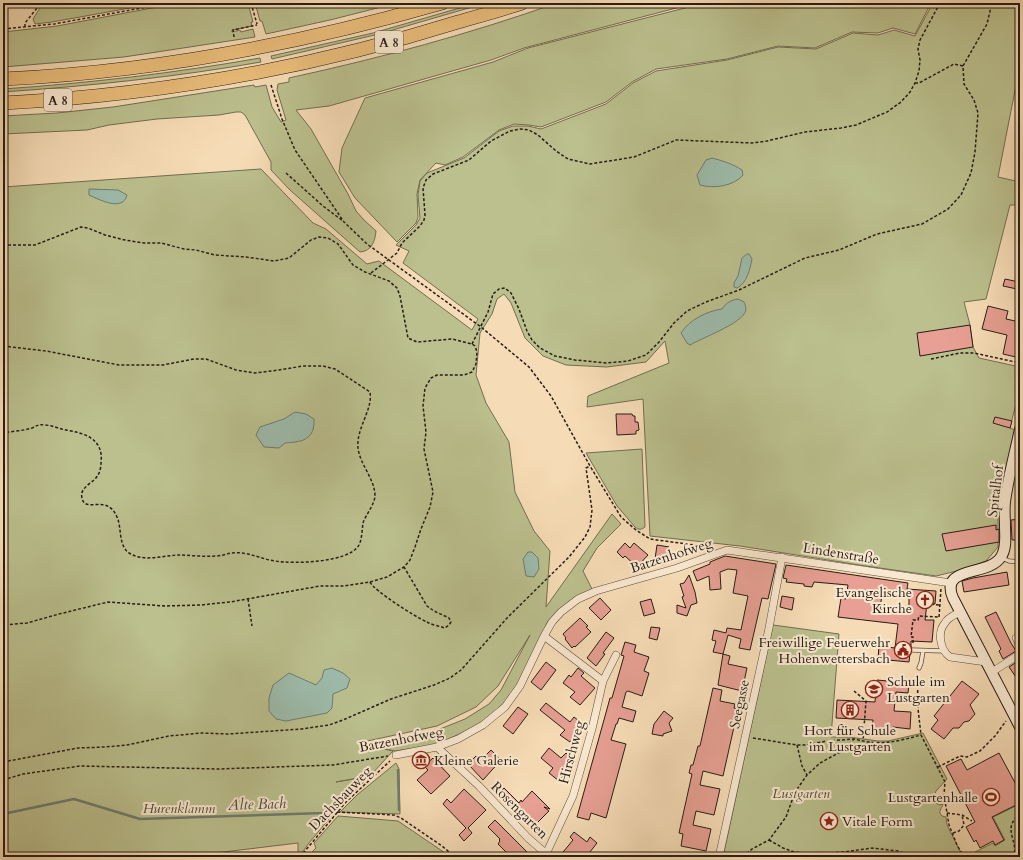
<svg xmlns="http://www.w3.org/2000/svg" width="1023" height="860" viewBox="0 0 1023 860" font-family="Cardo,serif">
	<style>
		.green { fill: #bbc08e; stroke: #716e52 }
		.water { fill: #9dbcac; stroke: #6e7c70 }
		.lines { fill: none; stroke-linecap: round; stroke-linejoin: round }
		.stream { stroke: #6e7c70; stroke-width: 2.5 }
		.building { fill: #e7a093; stroke: #271d15; fill-rule: evenodd }
		.lane-casing { stroke: #5b4d3d; stroke-width: 5 }
		.street-casing { stroke: #5b4d3d; stroke-width: 8 }
		.secondary-casing { stroke: #271d15; stroke-width: 12 }
		.highway-casing { stroke: #271d15; stroke-width: 14 }
		.path { stroke: #271d15; stroke-width: 1.5; stroke-dasharray: 3 2; stroke-linecap: butt }
		.lane { stroke: #f9e8d0; stroke-width: 3.5 }
		.street { stroke: #f9e8d0; stroke-width: 7 }
		.secondary { stroke: #f9e8d0; stroke-width: 10 }
		.highway { stroke: #ebbe7b; stroke-width: 13 }
		.labels { text-anchor: middle; stroke-width: 4; stroke-linejoin: round; paint-order: stroke }
		.shield { fill: #f9e8d0; stroke: #665a4d; stroke-width: 1 }
		.shield-label { font-size: 13px; font-weight: bold; fill: #271d15 }
		.street-label { font-size: 14px; fill: #271d15; stroke: #f9e8d0 }
		.poi-label { font-size: 14px; fill: #271d15; stroke: #f9e8d0; text-anchor: end }
		.park-label { font-size: 14px; font-style: italic; fill: #534e39; stroke: #f9e8d0 }
		.water-label { font-size: 15px; font-style: italic; fill: #4a4d42; stroke: #f9e8d0 }
	</style>
	<rect width="100%" height="100%" fill="#f6dcb6"/>
	<filter id="stains"><feTurbulence type="fractalNoise" baseFrequency=".005" numOctaves="4"/><feColorMatrix values="0 0 0 0 .2 0 0 0 0 .09 0 0 0 0 .02 0 0 0 .5 -.17"/></filter>
	<radialGradient id="worn" r=".72"><stop offset=".6" stop-color="#630" stop-opacity="0"/><stop offset="1" stop-color="#630" stop-opacity=".3"/></radialGradient>
	<!-- green -->
	<path class="green" d="M43 3H158L52 22 35 24 33 19Z
		M178 3H248L253 22H251L252 26 232 30V32L240 30 241 32 253 29 255 37 124 57 3 67V32L57 26Z
		M255 3H397L330 20 266 34 262 21H260Z
		M477 3H486L379 34 272 59 271 56 373 33Z
		M557 3H692L680 7 524 48 491 60 329 106 296 110 311 129 348 194 356 211 364 220 376 231C375 241 372 251 360 252L290 190 271 170V162L245 115 241 112H236L219 115 157 119 109 125 87 130 3 134V116L57 113 113 107 254 85 255 87 266 85 272 107 281 122 286 120 277 90 278 84 289 82V78C381 58 469 34 557 3Z
		M699 3H931L915 34 893 28 878 33 852 32 815 48 778 46 727 59 656 69 632 82 606 102 541 127 529 125 514 124 499 130 463 157 445 165 436 163 420 180 417 194 418 217 416 223 397 242 355 198 339 172 342 148 365 98 493 62 528 48 685 8Z
		M933 3H1020V65L998 177 1020 182V205H1010L986 299 964 302 970 325 973 347 979 358 1020 367V387L1010 428 1015 430 998 503V529L1000 538H998V547L986 561 965 569 936 576 859 565 740 546 650 536 643 399 587 407 588 396 669 363 665 341 646 362 607 367 566 365 543 356 525 338 511 303 504 294 497 299 492 314 480 333 476 375 486 403 509 442 515 492 534 531 550 551 546 607 612 514 621 524 597 548 583 571 592 589 576 597 548 621 519 683 508 699 493 713 475 727 435 745 395 751 368 745 430 733 465 719 489 704 501 690 530 635 498 686 476 707 437 726 358 743 393 751 370 776 336 782 370 776 344 801 309 843 299 857H294L298 852V843L182 857H3V187L261 169 313 223 326 229 367 264 379 261 472 330 478 319 403 263 409 251 396 245 416 225 420 218 418 195 420 181 427 173 464 158 499 131 513 126H528L541 129 606 104 633 83 656 71 727 60 778 47 816 49 853 33 878 35 894 30 915 36Z
		M260 58 261 62C176 77 89 86 3 92V89C90 83 175 73 260 58Z
		M642 449 645 527C641 530 639 530 635 527L617 506 586 453Z
		M773 625 839 634 831 737H849L878 741H888L923 733 947 779 936 791 933 798 935 803 940 805 943 804C942 809 937 811 942 816L946 817 947 825 963 857H723Z
		M396 763 399 769 400 814 340 812 357 795Z
		M1020 804V857H965L993 843 995 846 1005 840 993 817Z
		M338 816 398 821 451 857H307L316 848 314 843Z"/>
	<!-- water -->
	<path class="water" d="M712 158C723 161 733 164 742 170L743 175C734 186 714 189 700 185L697 175 706 160Z
		M89 189 118 190 127 195C123 212 100 200 89 195Z
		M747 254H749L752 259C750 269 747 283 737 288L734 287V283L738 276 742 258Z
		M738 299 744 302C746 307 747 310 744 314 737 325 702 338 690 345L687 343 681 333C689 320 707 311 722 309 726 303 731 300 738 299Z
		M295 412 306 414 314 419C315 440 302 442 285 443L279 448 264 447 256 435 260 427 284 419Z
		M528 552H532L538 558 539 569 534 577 526 576 523 559Z
		M332 668 343 673 350 679 347 688 333 694 332 708 327 713 286 721 276 719 269 711V698L273 685 289 673 316 685 322 678 324 670Z"/>
	<g class="lines">
		<!-- stream -->
		<path class="stream" d="M398 770 399 810
			M3 814 74 799 140 819 324 813"/>
	</g>
	<!-- building -->
	<path class="building" d="M1005 279 1019 282 1017 289 1003 286Z
		M988 306 1008 311 1006 319 1020 322V358L1003 354 1007 335 982 329Z
		M970 325 973 347 920 356 917 333Z
		M616 414H632L633 416H635V422H638L639 430 636 431V434L617 435Z
		M995 417 1012 421 1010 428 993 423Z
		M1020 519V540H1012L1011 520Z
		M996 525V530L999 529V542L946 551 942 534Z
		M625 543 630 548 634 543 648 555 637 567 625 556 623 558 617 552Z
		M657 545 669 547 667 563 654 566Z
		M725 556 776 564 768 599 762 598 750 650 739 648 741 639 728 635 723 654 730 656 728 664 747 668 742 691 718 685 723 654 713 652 716 641 712 640 714 630 726 633 727 628 741 630 748 596 733 593 737 570 728 569 720 572 721 589 710 590 709 576 697 581 693 571 710 564V562Z
		M786 565 908 583 907 589 936 591 935 604 927 603 925 620H934L932 642 911 641V647L909 650 910 653 909 662 878 659 879 646 895 648 898 624 838 617 841 598 846 599 848 585 814 582 812 587 804 586V584L786 582 787 579 783 578ZM882 594 909 598V613L880 609Z
		M1007 572 1009 585 964 592 962 581 973 578Z
		M689 575 695 592 697 603 691 605 687 616 677 613V605L686 608 682 597 684 596 680 584 684 583Z
		M782 596 794 598 792 610 780 607Z
		M600 598 611 610 601 620 589 608Z
		M651 599 655 613 644 616 640 602Z
		M996 612 1011 643 1016 651 1003 659 999 651 1001 649 985 617Z
		M580 618 588 626 586 627 591 632 575 647 574 646 572 648 565 639 566 638 563 634Z
		M651 627 660 628 657 640 649 638Z
		M606 632 614 638 603 653 605 654 596 666 587 658Z
		M625 642 636 645 634 652 649 657 644 671 649 673 642 696 628 691 626 692 622 707 636 711 633 722 619 718 617 724H616L611 740 626 744 606 818 591 813 589 820 577 817 607 709 610 698H612L624 656 621 655Z
		M1020 660V683L1009 667Z
		M546 662 556 670 541 690 531 682Z
		M578 668 584 673 581 676 595 688 580 705 570 697 575 692 563 683 569 675 571 677Z
		M877 680 909 683 908 693 896 692 894 711 911 712 910 729 893 727 892 733 872 731 873 720 836 718 837 700 875 702Z
		M962 681 979 694 970 705 975 714 969 721 964 722 959 728H953L944 739 931 729 938 720 934 716Z
		M713 688 722 690 720 701 735 704 734 708 738 709 723 776 703 771 700 785 720 789 714 815 696 811 693 825 711 829 706 851 681 846 683 834 679 833 692 774 689 773 691 765H693L698 746H700Z
		M546 703 570 722 574 717 584 725 570 742 560 735 565 730 540 710Z
		M518 707 528 714 513 734 503 726Z
		M664 711 673 718 669 723 672 731 663 734V736L652 734 654 724Z
		M549 748 561 758 566 753 575 761 559 781 549 773 553 768 541 758Z
		M491 750 501 760 483 780 468 764 476 756 480 761Z
		M999 753 1020 792V803L992 817 1004 840 995 845 993 841 980 848 976 840 974 842 966 827 975 822 946 766 961 759 967 770Z
		M433 758 450 776 431 794 417 780 428 770 424 766Z
		M504 788 519 803 521 800 522 802 532 791 550 809 544 807 549 811 532 828 499 793Z
		M464 789 486 810 468 828 472 833 464 841 459 835 466 828 443 804 447 799 451 803Z
		M495 820 527 852 522 857H501L506 852 498 844 500 841 499 840 500 839 488 827Z
		M574 832 587 842 590 837 597 843 586 857H559L573 840 570 837Z"/>
	<g class="lines">
		<defs>
			<path id="lane" d="M1012 473 1020 477
				M1002 558 1009 561 1020 562
				M912 650 944 651
				M919 668 921 663 923 651"/>
			<path id="street" d="M960 612C955 615 948 617 945 623 937 632 940 650 950 657L986 662
				M544 636 603 681
				M1016 638 1020 646
				M992 672 1020 654
				M437 747 479 786 528 838 550 857
				M396 755 437 747 458 739 483 725 505 707 520 686 544 636 552 622 561 612 578 599 596 591 677 568 727 550 951 583
				M546 854 573 796 592 729 603 681 616 655
				M719 857 769 628 782 557"/>
			<path id="secondary" d="M1020 429C1015 453 1008 478 1005 502 1004 510 1005 518 1005 527 1005 536 1007 548 1001 557 988 577 939 565 953 598L1020 727"/>
			<path id="highway" d="M3 79C152 72 300 44 442 3
				M3 103C157 95 311 68 458 22 479 16 501 10 522 3"/>
		</defs>
		<!-- lane casing -->
		<use href="#lane" class="lane-casing"/>
		<!-- street casing -->
		<use href="#street" class="street-casing"/>
		<!-- secondary casing -->
		<use href="#secondary" class="secondary-casing"/>
		<!-- highway casing -->
		<use href="#highway" class="highway-casing"/>
		<!-- path -->
		<path class="path" d="M251 3 257 24
			M25 27V23L41 3
			M3 29 54 24 169 3
			M234 37 233 30 257 25
			M915 83H919L954 64 963 66
			M271 85 282 119 295 150 344 222 367 244 481 327 529 367 551 396 590 466 621 517 636 530 650 539 709 547
			M286 173 323 206 343 221
			M3 245H35L81 227 88 228 105 235 125 240 144 243H161L184 249 196 250 215 255 246 257 274 261 289 258 311 240 319 237 328 238 338 244 353 265 365 272 389 281 397 288 400 296 408 338 417 342 452 339 472 344 475 346 477 352 476 364 472 372 464 375H437L431 378 425 388 423 406 426 432 424 449 433 492 430 507 421 529 415 547 410 560 404 567 387 577 370 582 344 586H320L230 602 201 605 165 606 108 602 59 614 27 623 3 625
			M371 273 397 253 402 243 420 226 424 220 425 215 423 188 426 180 433 174 469 160 491 141 510 131 520 129 529 130 538 135 556 151 568 159 590 164 634 157 676 140 752 143 767 141 805 132 841 128 856 125 887 112 901 102 910 92 915 83 919 71 920 60 918 49 920 40 940 3
			M472 344 488 312 493 294 499 289 505 288 511 293 519 309 527 331 532 340 540 348 555 356 575 360 607 363 628 361 646 355 659 342 674 323 687 311 706 302 739 290 805 258 839 250 877 234 922 224 948 209 961 195 971 173 975 152 978 113 974 100 964 84 963 66 987 24 992 3
			M3 346 46 351 119 365H163L194 359H206L236 370 255 373 279 370 303 366H323L335 369 370 392C373 410 356 428 358 448 360 465 375 479 375 496 374 506 366 514 363 523 362 530 362 539 359 545 349 563 293 564 275 561 260 559 248 551 231 553 226 554 221 556 215 556 202 557 189 555 177 555 161 556 143 562 129 553 118 545 122 528 117 517 107 493 85 514 82 498 79 487 94 483 98 475 100 472 101 467 101 463 104 439 85 433 66 430 59 429 52 425 44 425 39 424 36 426 32 428 23 431 12 431 3 433
			M931 359 960 353H974L1020 363
			M370 582C373 590 417 618 427 622 432 625 439 626 445 628L449 625 451 622 449 618 434 611 427 606 404 567
			M248 599 252 626
			M921 603 939 605
			M939 617 941 589
			M913 643V637H911L913 620H918L919 616 938 617
			M919 675 917 700 921 735 945 782 944 795 949 825 957 845 964 857
			M854 691 866 701 863 741
			M753 738 797 745H806L827 741 854 739
			M797 745 802 766 807 775
			M3 762 78 748 105 747 127 745 169 736 202 733 228 734 302 729 329 725 343 720 391 699 434 685 450 678 461 670 507 618 569 557 585 537 590 527 592 510 586 468 590 466
			M938 767 960 756 967 757 980 751 995 736 1006 721
			M3 780 23 774 80 766 218 769 333 765 388 756
			M337 812 394 815 401 818 442 846 455 857
			M947 813 962 815 972 821
			M953 833 959 831 964 825 962 815
			M769 840 783 848 794 852 813 854 844 852 872 848 898 851 914 857
			M300 857 346 802 390 761
			M743 857 752 849 769 840 786 817 795 792 807 775 820 763 844 750 854 739C881 746 895 742 921 735
			M1012 857 1015 851C1014 835 1004 827 1020 814
			M1014 857 1020 854"/>
		<!-- lane -->
		<use href="#lane" class="lane"/>
		<!-- street -->
		<use href="#street" class="street"/>
		<!-- secondary -->
		<use href="#secondary" class="secondary"/>
		<!-- highway -->
		<use href="#highway" class="highway"/>
	</g>
	<!-- icons -->
	<defs>
		<symbol id="church-ring" viewBox="-11 -11 22 22"><circle r="9.5" fill="#f9e8d0" stroke="#8f2418" stroke-width="1.5"/><path d="M-1.2-6h2.4v3.5h3.3v2.4h-3.3V6h-2.4V-.1h-3.3v-2.4h3.3Z" fill="#8f2418"/></symbol>
		<symbol id="civic-ring" viewBox="-11 -11 22 22"><circle r="9.5" fill="#f9e8d0" stroke="#8f2418" stroke-width="1.5"/><path d="M-.6-6.5H3V-4.5H.6V-3L4-1V1h2V6H-6V1h2V-1L-.6-3ZM-1.2 2.5V6h2.4V2.5Z" fill="#8f2418"/></symbol>
		<symbol id="school-ring" viewBox="-11 -11 22 22"><circle r="9.5" fill="#f9e8d0" stroke="#8f2418" stroke-width="1.5"/><path d="M0-5L7-2L0 1L-7-2ZM-4 1L0 2.5L4 1V4Q0 6-4 4Z" fill="#8f2418"/></symbol>
		<symbol id="building-ring" viewBox="-11 -11 22 22"><circle r="9.5" fill="#f9e8d0" stroke="#8f2418" stroke-width="1.5"/><path d="M-4-6H4V6H1V3H-1V6H-4ZM-2.5-4.3h1.7v1.8h-1.7ZM.8-4.3h1.7v1.8H.8ZM-2.5-1h1.7V.8h-1.7ZM.8-1h1.7V.8H.8Z" fill="#8f2418"/></symbol>
		<symbol id="museum-ring" viewBox="-11 -11 22 22"><circle r="9.5" fill="#f9e8d0" stroke="#8f2418" stroke-width="1.5"/><path d="M0-6L6-3V-2H-6V-3ZM-5-1h2V3h-2ZM-1-1h2V3h-2ZM3-1h2V3H3ZM-6 4H6V6H-6Z" fill="#8f2418"/></symbol>
		<symbol id="stadium-ring" viewBox="-11 -11 22 22"><circle r="9.5" fill="#f9e8d0" stroke="#8f2418" stroke-width="1.5"/><path d="M0-5a6.5 5 0 1 0 0 10a6.5 5 0 1 0 0-10ZM-3.5-1.8h7v3.6h-7Z" fill="#8f2418"/></symbol>
		<symbol id="sight-ring" viewBox="-11 -11 22 22"><circle r="9.5" fill="#f9e8d0" stroke="#8f2418" stroke-width="1.5"/><path d="M0-6L1.8-2.2L6-1.7L2.9 1.2L3.7 5.4L0 3.3L-3.7 5.4L-2.9 1.2L-6-1.7L-1.8-2.2Z" fill="#8f2418"/></symbol>
	</defs>
	<g fill-rule="evenodd">
		<use href="#church-ring" x="915" y="590" width="20" height="20"/>
		<use href="#civic-ring" x="893" y="640" width="20" height="20"/>
		<use href="#school-ring" x="864" y="679" width="20" height="20"/>
		<use href="#building-ring" x="840" y="700" width="20" height="20"/>
		<use href="#museum-ring" x="411" y="750" width="20" height="20"/>
		<use href="#stadium-ring" x="981" y="787" width="20" height="20"/>
		<use href="#sight-ring" x="819" y="811" width="20" height="20"/>
	</g>
	<g class="labels">
		<!-- shield labels -->
		<g class="shield">
			<rect x="375" y="31" width="28" height="22" rx="3"/>
			<rect x="44" y="89" width="28" height="22" rx="3"/>
		</g>
		<g class="shield-label">
			<text x="389" y="47">A 8</text>
			<text x="58" y="105">A 8</text>
		</g>
		<!-- street labels -->
		<g class="street-label">
			<text transform="translate(995 491) rotate(-83)" y="5">Spitalhof</text>
			<text transform="translate(841 553) rotate(9)" y="5">Lindenstraße</text>
			<text transform="translate(671 555) rotate(-18)" y="5">Batzenhofweg</text>
			<text transform="translate(739 704) rotate(-78)" y="5">Seegasse</text>
			<text transform="translate(401 739) rotate(-11)" y="5">Batzenhofweg</text>
			<text transform="translate(571 752) rotate(-75)" y="5">Hirschweg</text>
			<text transform="translate(340 798) rotate(-46)" y="5">Dachsbauweg</text>
			<text transform="translate(520 810) rotate(45)" y="5">Rosengarten</text>
		</g>
		<!-- poi labels -->
		<g class="poi-label">
			<text x="912" y="597">Evangelische<tspan x="912" dy="16">Kirche</tspan></text>
			<text x="890" y="647">Freiwillige Feuerwehr<tspan x="890" dy="16">Hohenwettersbach</tspan></text>
			<text x="887" y="686" text-anchor="start">Schule im<tspan x="887" dy="16">Lustgarten</tspan></text>
			<text x="850" y="735" text-anchor="middle">Hort für Schule<tspan x="850" dy="16">im Lustgarten</tspan></text>
			<text x="434" y="765" text-anchor="start">Kleine Galerie</text>
			<text x="978" y="802">Lustgartenhalle</text>
			<text x="842" y="826" text-anchor="start">Vitale Form</text>
		</g>
		<!-- park labels -->
		<g class="park-label">
			<text x="801" y="798">Lustgarten</text>
			<text x="179" y="813">Hurenklamm</text>
		</g>
		<!-- water labels -->
		<g class="water-label">
			<text transform="translate(257 804) rotate(-2)" y="5">Alte Bach</text>
		</g>
	</g>
	<!-- margin -->
	<rect width="1023" height="860" fill="none" stroke="#f6dcb6" stroke-width="16"/>
	<rect x="4" y="4" width="1015" height="852" fill="none" stroke="#271d15" stroke-width="2"/>
	<rect x="8" y="8" width="1007" height="844" fill="none" stroke="#271d15"/>
	<rect width="100%" height="100%" filter="url(#stains)"/>
	<rect width="100%" height="100%" fill="url(#worn)"/>
</svg>
